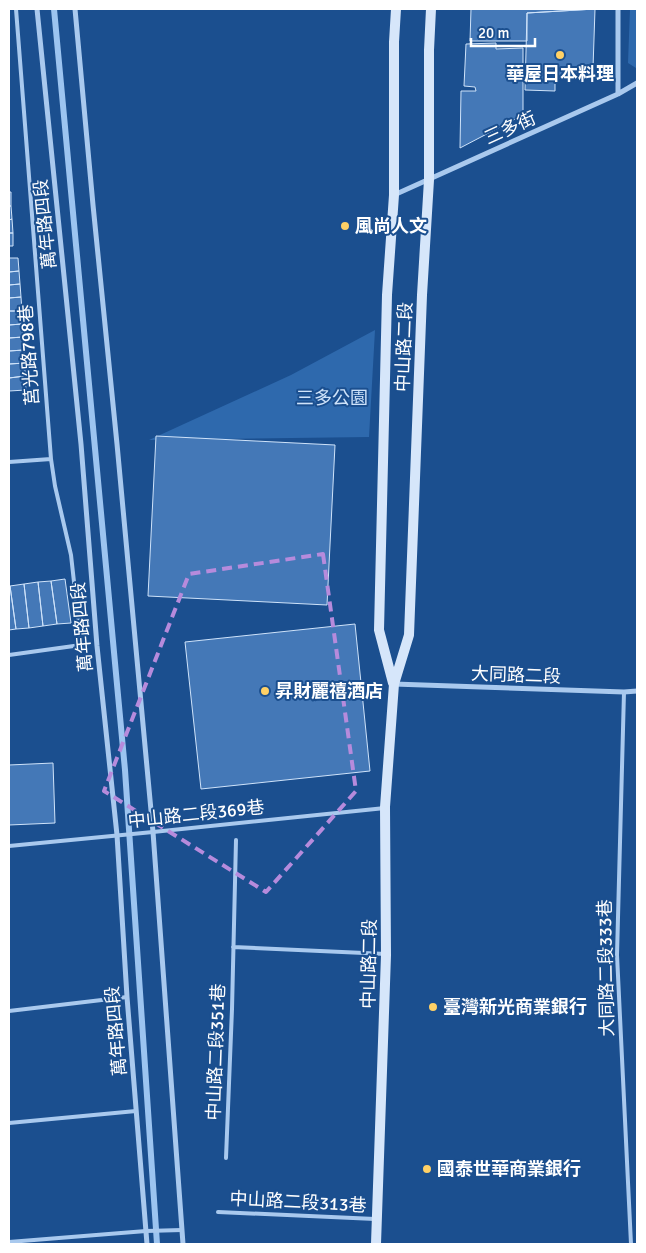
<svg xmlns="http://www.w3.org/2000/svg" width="646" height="1253" viewBox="0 0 646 1253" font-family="Signika,'Noto Sans TC',sans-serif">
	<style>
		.green { fill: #2e69ad }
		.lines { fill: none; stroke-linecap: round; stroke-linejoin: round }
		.stream { stroke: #9cc4f0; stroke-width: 6 }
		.building { fill: #4478b7; stroke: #cfe3fa }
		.lane { stroke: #a9c9ee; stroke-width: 4 }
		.street { stroke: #a9c9ee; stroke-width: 5 }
		.secondary { stroke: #d6e6fa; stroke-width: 10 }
		.marked { fill: none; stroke: #b68bdc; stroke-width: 4; stroke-dasharray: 10 6; stroke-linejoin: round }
		.poi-dot { fill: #ffd166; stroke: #1b4f8f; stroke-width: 2 }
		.labels { text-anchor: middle; stroke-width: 4; stroke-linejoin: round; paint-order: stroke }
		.poi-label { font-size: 18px; font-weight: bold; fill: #fff; stroke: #1b4f8f; text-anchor: start }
		.street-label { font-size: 18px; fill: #fff; stroke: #1b4f8f }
		.park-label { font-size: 18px; fill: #cfe3fa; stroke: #1b4f8f }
	</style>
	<rect width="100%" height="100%" fill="#1b4f8f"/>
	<!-- green -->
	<path class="green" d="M630 9H637V68H636L628 63Z
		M375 330 369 437 149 440 291 375Z"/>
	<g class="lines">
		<!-- stream -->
		<path class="stream" d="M54 9 125 770 157 1244"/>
	</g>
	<!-- building -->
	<path class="building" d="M471 9H595L527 13V41H470Z
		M595 9 593 68 590 73H581L580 78H555V91L525 90 527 13Z
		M496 43V49L523 48V115L460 148 461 91H476L475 87 464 86 466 44Z
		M9 192H11V206H9Z
		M9 206H11L12 219 9 220Z
		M12 219 13 233H9V220Z
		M9 233H13V246H9Z
		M9 258H18L19 271 9 272Z
		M19 271 20 284 9 285V272Z
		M20 284 21 297 9 298V285Z
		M21 297 22 311H9V298Z
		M9 311H22V324L9 325Z
		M22 324 23 337 9 338V325Z
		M23 337 24 350 9 351V338Z
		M24 350 25 363 9 364V351Z
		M25 363V376L9 378V364Z
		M25 376 26 390 9 391V378Z
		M156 436 335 445 327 605 148 596Z
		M65 579 71 623 57 624 51 581Z
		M51 581 57 624 43 626 38 582Z
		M38 582 43 626 29 628 24 584Z
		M24 584 29 628 16 629 10 586Z
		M9 586H10L16 629 9 630Z
		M355 624 370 771 201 789 185 642Z
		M53 763 55 823 9 825V765Z"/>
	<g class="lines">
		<!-- lane -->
		<path class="lane" d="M9 462 51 459
			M9 655 81 645 71 555 55 486 51 459 16 9
			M624 692 617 955 631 1244
			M9 846 153 832 385 808
			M233 947 386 954
			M9 1011 127 997
			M9 1123 136 1111
			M226 1158 232 1009 236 840
			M218 1212 375 1219
			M9 1242 146 1231 182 1230"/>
		<!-- street -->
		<path class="street" d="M37 9 81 444 97 646 117 835 127 997 147 1244
			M75 9 93 205 117 444 153 832 183 1244
			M618 9V94
			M394 195 618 94 637 83
			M394 684 624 692 637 691"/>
		<!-- secondary -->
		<path class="secondary" d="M393 683 379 630 387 295 394 195V42L396 9
			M376 1244 386 955 385 807 394 684 409 635 422 295 429 180V50L431 9"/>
	</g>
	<!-- marked area -->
	<path class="marked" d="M323 554 356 791 266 892 104 791 189 574Z"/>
	<!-- markers -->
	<g class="poi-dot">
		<circle cx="560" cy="55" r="5"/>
		<circle cx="345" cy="226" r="5"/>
		<circle cx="265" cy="691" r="5"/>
		<circle cx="433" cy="1007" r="5"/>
		<circle cx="427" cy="1169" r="5"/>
	</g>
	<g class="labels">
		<!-- poi labels -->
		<g class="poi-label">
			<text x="560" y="80" text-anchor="middle">華屋日本料理</text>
			<text x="355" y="232">風尚人文</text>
			<text x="275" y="697">昇財麗禧酒店</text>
			<text x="443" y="1013">臺灣新光商業銀行</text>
			<text x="437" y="1175">國泰世華商業銀行</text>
		</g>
		<!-- street labels -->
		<g class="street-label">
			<text transform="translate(510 128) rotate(-24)" y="6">三多街</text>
			<text transform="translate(45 224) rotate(-96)" y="6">萬年路四段</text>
			<text transform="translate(404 347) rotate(-88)" y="6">中山路二段</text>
			<text transform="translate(29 355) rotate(-94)" y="6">莒光路798巷</text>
			<text transform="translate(82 627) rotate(-95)" y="6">萬年路四段</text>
			<text transform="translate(516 675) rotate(2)" y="6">大同路二段</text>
			<text transform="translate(196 814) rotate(-6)" y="6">中山路二段369巷</text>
			<text transform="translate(369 964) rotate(-89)" y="6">中山路二段</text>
			<text transform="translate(606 968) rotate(-91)" y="6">大同路二段333巷</text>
			<text transform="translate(116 1031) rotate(-95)" y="6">萬年路四段</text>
			<text transform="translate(216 1052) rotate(-88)" y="6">中山路二段351巷</text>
			<text transform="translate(298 1202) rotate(3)" y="6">中山路二段313巷</text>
		</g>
		<!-- park labels -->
		<g class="park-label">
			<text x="332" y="404">三多公園</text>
		</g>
	</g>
	<!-- border -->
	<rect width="646" height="1253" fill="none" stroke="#ffffff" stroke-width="20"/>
	<!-- scale -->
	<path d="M471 38v8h64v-8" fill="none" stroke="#ffffff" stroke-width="2.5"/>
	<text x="478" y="38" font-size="15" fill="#ffffff" stroke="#1b4f8f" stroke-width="4" paint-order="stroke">20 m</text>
</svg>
